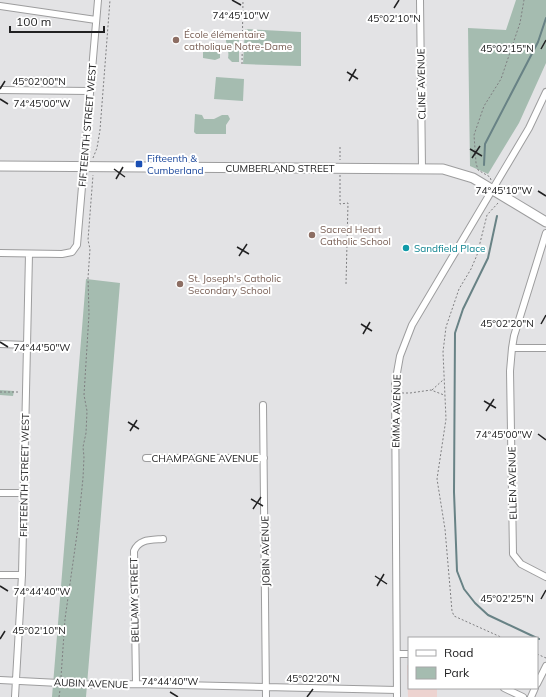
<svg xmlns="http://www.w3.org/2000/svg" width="546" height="697" viewBox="0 0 546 697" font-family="Mulish,sans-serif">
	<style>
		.commercial { fill: #edd3d0 }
		.green { fill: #a5bcb0 }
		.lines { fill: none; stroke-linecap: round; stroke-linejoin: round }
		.stream { stroke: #688285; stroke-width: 2 }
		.street-casing { stroke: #9d9d9e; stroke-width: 8 }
		.secondary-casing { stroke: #9d9d9e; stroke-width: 11 }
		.path { stroke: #7f7f81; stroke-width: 1; stroke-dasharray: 2 2; stroke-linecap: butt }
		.street { stroke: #fff; stroke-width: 6 }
		.secondary { stroke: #fff; stroke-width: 9 }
		.ticks { fill: none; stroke: #212122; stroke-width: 1.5 }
		.education-dot { fill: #8d6e63; stroke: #fff; stroke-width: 1.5 }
		.transit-dot { fill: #1a4fb4; stroke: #fff; stroke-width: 1.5 }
		.culture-dot { fill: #0f9aa8; stroke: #fff; stroke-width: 1.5 }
		.labels { text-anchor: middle; stroke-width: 4; stroke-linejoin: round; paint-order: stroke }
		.education-label { font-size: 10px; fill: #785e54; stroke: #fff; text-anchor: start }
		.street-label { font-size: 10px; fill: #212122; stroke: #fff }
		.transit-label { font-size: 10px; fill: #164399; stroke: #fff; text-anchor: start }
		.culture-label { font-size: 10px; fill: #0d838f; stroke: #fff; text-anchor: start }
		.ticks-label { font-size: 10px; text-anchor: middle; fill: #212122; stroke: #fff; stroke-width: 4; stroke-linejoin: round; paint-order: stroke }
	</style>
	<rect width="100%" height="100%" fill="#e3e3e5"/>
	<!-- commercial -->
	<path class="commercial" d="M407 665 409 666V688H437V697H408Z"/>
	<!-- green -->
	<path class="green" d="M516 0H546V63L519 123 488 174 470 166 468 28 506 30Z
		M245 29 301 32V66L243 64Z
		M226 33 239 35V62H232L228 58C230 49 224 42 226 33Z
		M212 51 220 53V58L215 60 203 58V52Z
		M216 77 244 79 243 101 214 99Z
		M195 114 202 115 204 119H214L222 115H228L230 119 226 125V134H196L194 132Z
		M86 279 120 283 86 697H52Z
		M0 390 14 391 13 396 0 395Z"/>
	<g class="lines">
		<!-- stream -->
		<path class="stream" d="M484 165 485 144 538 42 546 18
			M497 216 488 258 463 309 455 333 454 492 457 571 464 589 475 603 488 615 539 639"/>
		<defs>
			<path id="street" d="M420 0 422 168
				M0 6 96 20
				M0 90 89 91
				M546 233 514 336 512 348 510 371 513 554 521 564 546 577
				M0 253 62 254 72 252 77 245 98 0
				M0 344 27 345
				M512 348H546
				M263 405 266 697
				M146 458H264
				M0 493H23
				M0 575H22
				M397 654H409
				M0 680 99 685 136 684 397 690
				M136 684 134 551C139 539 150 540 163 539
				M537 684 546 666
				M504 688 523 697
				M15 697 22 575 29 254
				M397 697 395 384 400 356 412 325 529 128 546 92
				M531 697 535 688"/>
			<path id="secondary" d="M0 166 443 169 473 178 546 222"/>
		</defs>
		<!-- street casing -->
		<use href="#street" class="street-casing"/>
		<!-- secondary casing -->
		<use href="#secondary" class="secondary-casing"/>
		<!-- path -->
		<path class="path" d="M242 64 243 0
			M340 147V160
			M93 158 97 148 100 130 110 0
			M340 175V204L348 203 346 284
			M491 180 490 177 478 170 476 163 474 135 484 106 501 79 520 23 524 0
			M498 203 487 215 477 255 471 269 459 289 446 327 443 352 446 419 437 479 445 529 452 611 454 616 503 638
			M432 390 443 380
			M0 392H19
			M402 393H410L431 390 444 395
			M537 654 546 658
			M61 677 65 619 78 527 83 478 84 457 83 447 86 433 87 411 84 395 89 314 88 278 90 249 88 240 93 175
			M59 697 60 690"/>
		<!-- street -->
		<use href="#street" class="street"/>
		<!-- secondary -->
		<use href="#secondary" class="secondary"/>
	</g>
	<!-- ticks -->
	<path class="ticks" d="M232 0 241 5M394 8 399 0M541 49 546 40M347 72 358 79M349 81 356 69M0 89 5 81M0 99 8 104M470 149 482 156M472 158 480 146M114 169 125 177M116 179 123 167M538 191 546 196M237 247 249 254M239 256 247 244M361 324 372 331M541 324 546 315M363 334 370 322M0 342 8 347M484 401 496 408M486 411 494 399M128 422 139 429M130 431 137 420M538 434 546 440M251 499 263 506M253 509 261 497M375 576 387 584M0 586 8 591M377 586 384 574M541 599 546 590M0 639 5 631M170 692 178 697M307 697 313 689"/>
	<!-- markers -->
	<g class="education-dot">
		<circle cx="176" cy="40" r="4"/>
		<circle cx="312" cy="235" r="4"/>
		<circle cx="180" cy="284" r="4"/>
	</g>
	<rect class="transit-dot" x="135" y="160" width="8" height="8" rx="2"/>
	<circle class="culture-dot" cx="406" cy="248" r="4"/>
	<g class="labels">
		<!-- education labels -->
		<g class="education-label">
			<text x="184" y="38">École élémentaire<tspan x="184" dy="12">catholique Notre-Dame</tspan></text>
			<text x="320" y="233">Sacred Heart<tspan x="320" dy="12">Catholic School</tspan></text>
			<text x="188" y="282">St. Joseph's Catholic<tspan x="188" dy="12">Secondary School</tspan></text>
		</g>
		<!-- street labels -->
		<g class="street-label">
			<text transform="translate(421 84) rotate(-91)" y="4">CLINE AVENUE</text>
			<text transform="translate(87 125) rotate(-85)" y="4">FIFTEENTH STREET WEST</text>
			<text x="280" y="172">CUMBERLAND STREET</text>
			<text transform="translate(396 411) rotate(-89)" y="4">EMMA AVENUE</text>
			<text x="205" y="462">CHAMPAGNE AVENUE</text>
			<text transform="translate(24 475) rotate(-89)" y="4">FIFTEENTH STREET WEST</text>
			<text transform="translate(512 483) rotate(-91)" y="4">ELLEN AVENUE</text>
			<text transform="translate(265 551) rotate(-91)" y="4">JOBIN AVENUE</text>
			<text transform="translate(134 600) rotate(-91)" y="4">BELLAMY STREET</text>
			<text transform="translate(91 683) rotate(2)" y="4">AUBIN AVENUE</text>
		</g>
		<!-- transit labels -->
		<g class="transit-label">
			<text x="147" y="162">Fifteenth &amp;<tspan x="147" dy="12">Cumberland</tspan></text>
		</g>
		<!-- culture labels -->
		<g class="culture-label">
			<text x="414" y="252">Sandfield Place</text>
		</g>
	</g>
	<g class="ticks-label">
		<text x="241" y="19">74°45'10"W</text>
		<text x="394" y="22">45°02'10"N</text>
		<text x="507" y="52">45°02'15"N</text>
		<text x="39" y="85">45°02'00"N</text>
		<text x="42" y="107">74°45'00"W</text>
		<text x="504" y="194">74°45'10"W</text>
		<text x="507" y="327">45°02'20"N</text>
		<text x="42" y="351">74°44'50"W</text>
		<text x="504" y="438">74°45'00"W</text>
		<text x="42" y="595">74°44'40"W</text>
		<text x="507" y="602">45°02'25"N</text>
		<text x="39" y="634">45°02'10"N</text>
		<text x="313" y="682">45°02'20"N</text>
		<text x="170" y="685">74°44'40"W</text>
	</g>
	<!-- legend -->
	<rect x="408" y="637" width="130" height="52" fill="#ffffff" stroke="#a6a6a7"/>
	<rect x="416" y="650" width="20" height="6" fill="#ffffff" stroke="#a6a6a7"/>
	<text x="444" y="657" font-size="12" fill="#212122">Road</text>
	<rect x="416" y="667" width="20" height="12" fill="#a5bcb0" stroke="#a6a6a7"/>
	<text x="444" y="677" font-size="12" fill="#212122">Park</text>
	<!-- scale -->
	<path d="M10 26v6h94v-6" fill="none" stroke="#212122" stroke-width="2"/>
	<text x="16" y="26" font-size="12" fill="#212122" stroke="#ffffff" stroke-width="3" paint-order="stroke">100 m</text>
</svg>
